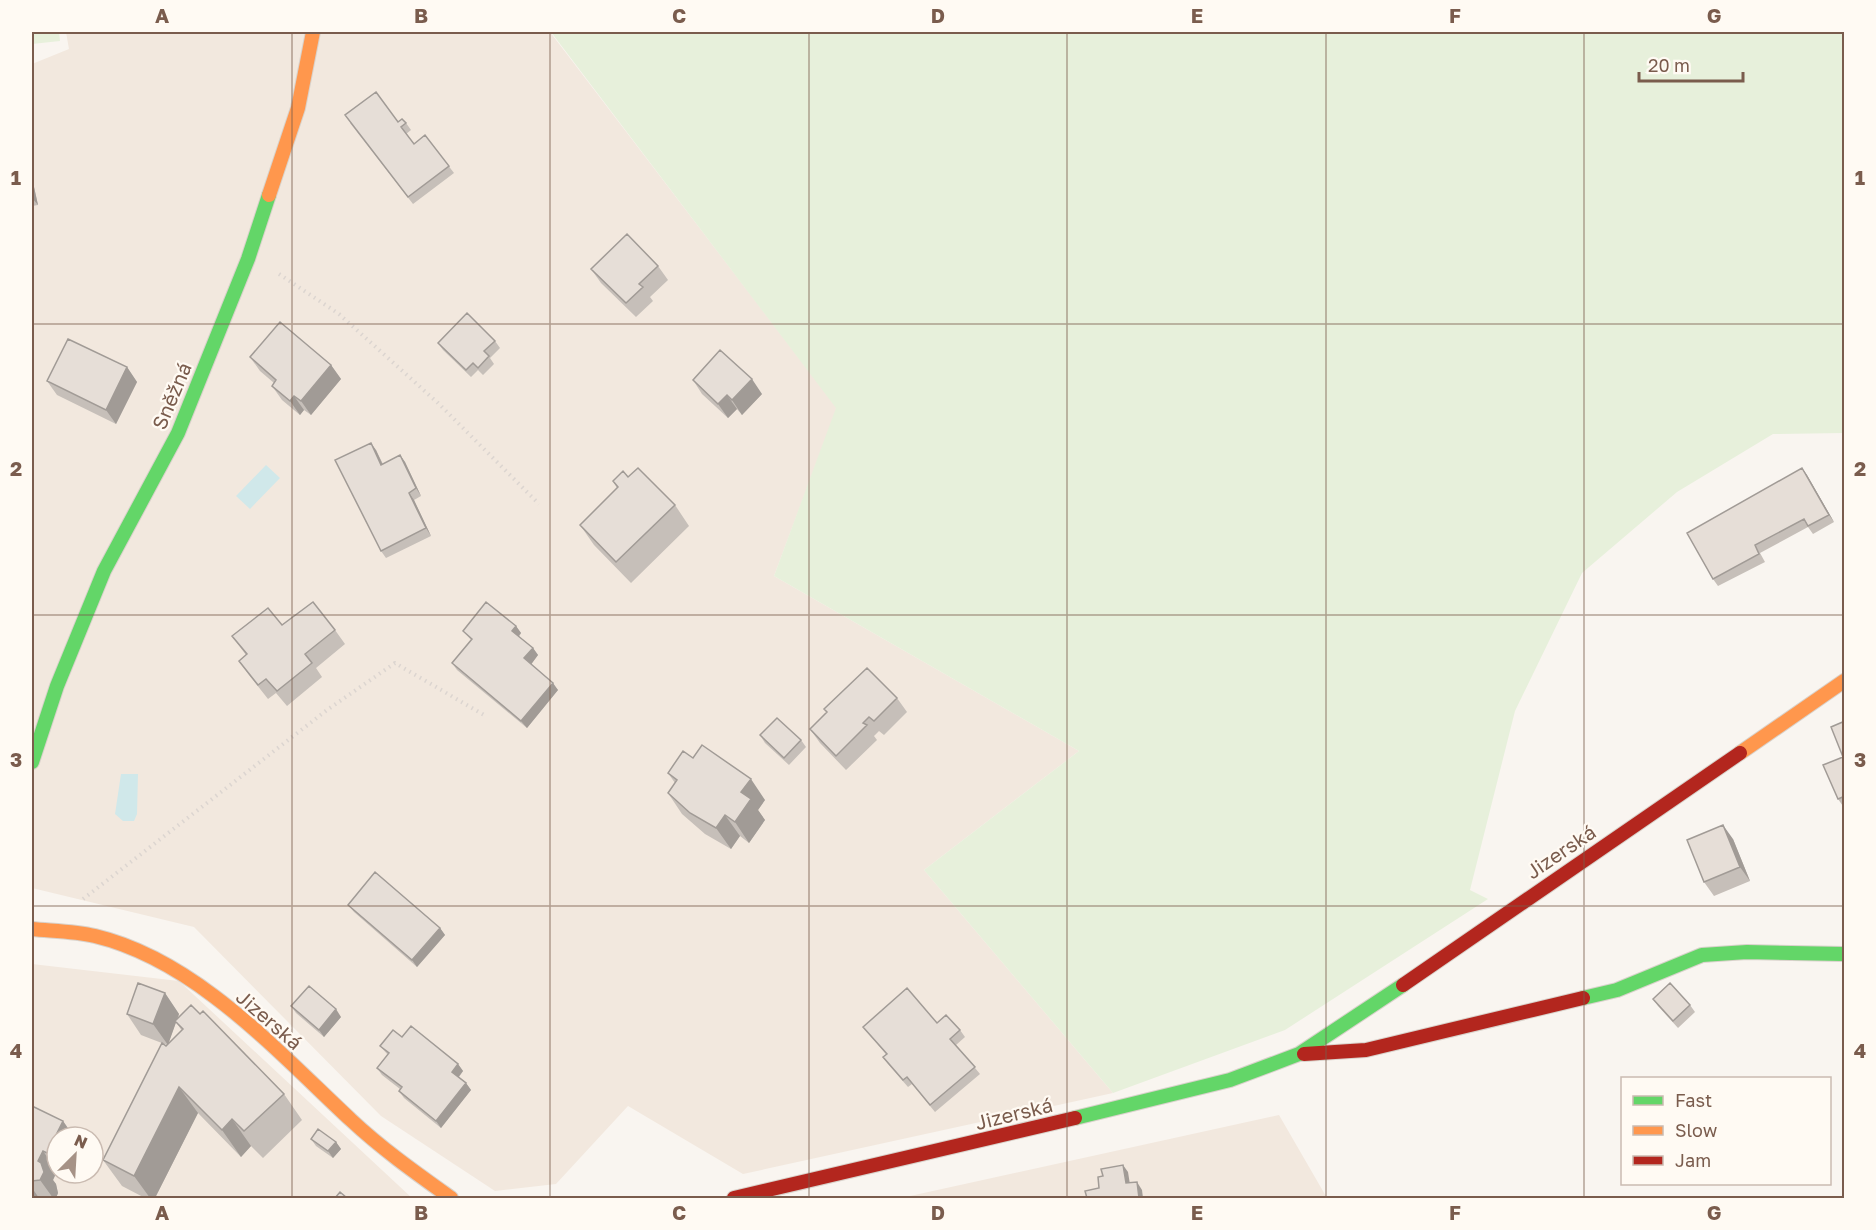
<svg xmlns="http://www.w3.org/2000/svg" width="1876" height="1230" viewBox="0 0 1876 1230" font-family="'Golos Text',sans-serif">
	<style>
		.residential { fill: #f2e8de; fill-rule: evenodd }
		.green { fill: #e7f0db }
		.water { fill: #d0e8ea }
		.lines { fill: none; stroke-linecap: round; stroke-linejoin: round }
		.fast-casing { stroke: #d9d2cb; stroke-width: 16 }
		.slow-casing { stroke: #d9d2cb; stroke-width: 16 }
		.jam-casing { stroke: #d9d2cb; stroke-width: 16 }
		.path { stroke: #dcd5d0; stroke-width: 4; stroke-dasharray: 1.5 4.5; stroke-linecap: butt }
		.fast { stroke: #63d668; stroke-width: 14 }
		.slow { stroke: #ff974d; stroke-width: 14 }
		.jam { stroke: #b3261e; stroke-width: 14 }
		.wall { fill: #c6bfb9; fill-rule: evenodd }
		.shaded-wall { fill: #a19b96 }
		.building { fill: #e6ded7; stroke: #a19b96; stroke-width: 1.5 }
		.grid { fill: none; stroke: #7a5c4d; stroke-width: 1.5; stroke-opacity: 0.55 }
		.labels { text-anchor: middle; stroke-width: 4.5; stroke-linejoin: round; paint-order: stroke }
		.street-label { font-size: 20px; fill: #7a5c4d; stroke: #fffaf3 }
		.neatline { fill: none; stroke: #7a5c4d; stroke-width: 2 }
		.grid-label { font-size: 20px; text-anchor: middle; font-weight: bold; fill: #7a5c4d }
	</style>
	<rect width="100%" height="100%" fill="#f9f5f0"/>
	<!-- residential -->
	<path class="residential" d="M66 32H550L837 408 774 576 1079 751 924 870 1113 1093 743 1174 628 1106 556 1184 495 1191 381 1116 194 927 32 888V64L69 49Z
		M32 964 179 981 412 1198H32ZM57 1137H93V1173H57Z
		M1279 1115 1327 1198H901Z"/>
	<!-- green -->
	<path class="green" d="M32 32H59L60 41 32 44Z
		M551 32H1844V433L1773 434 1677 492 1582 573 1515 711 1470 890 1488 899 1285 1030 1113 1093 924 870 1079 751 774 576 836 408Z"/>
	<!-- water -->
	<path class="water" d="M266 465 280 478 250 509 236 496Z
		M121 774H138L137 814 134 821H123L115 814Z"/>
	<g class="lines">
		<defs>
			<path id="fast" d="M32 762 57 686 104 571 178 433 248 259 269 195
				M1583 998 1617 990 1702 955 1747 952 1844 954
				M1075 1118 1230 1080 1299 1054 1403 985"/>
			<path id="slow" d="M269 195 298 108 313 32
				M1740 753 1844 681
				M32 929C53 931 75 931 95 936 196 960 278 1052 351 1120 382 1149 416 1173 451 1198"/>
			<path id="jam" d="M1403 985 1740 753
				M1304 1054 1366 1050 1583 998
				M734 1198 1075 1118"/>
		</defs>
		<!-- fast casing -->
		<use href="#fast" class="fast-casing"/>
		<!-- slow casing -->
		<use href="#slow" class="slow-casing"/>
		<!-- jam casing -->
		<use href="#jam" class="jam-casing"/>
		<!-- path -->
		<path class="path" d="M279 274 339 314 438 403 539 504
			M83 899 327 710 395 663 484 715"/>
		<!-- fast -->
		<use href="#fast" class="fast"/>
		<!-- slow -->
		<use href="#slow" class="slow"/>
		<!-- jam -->
		<use href="#jam" class="jam"/>
	</g>
	<!-- wall -->
	<path class="wall" d="M398 122 406 123 411 130 406 134 414 144 425 135 454 173 413 204 350 123Z
		M32 178 38 205 32 206Z
		M658 266 668 280 650 297 653 301 636 317 601 283 591 269Z
		M495 341 500 348 490 358 494 364 483 375 478 370 471 377 443 350 438 343Z
		M250 357 331 365 341 379 311 415 304 410 300 415 282 400 272 386 274 383 260 371Z
		M127 367 137 382 116 424 57 395 47 381Z
		M693 380 762 394 742 415 737 409 728 418 702 394Z
		M376 450 383 464 400 455 405 462 421 496 414 500 431 536 386 558 381 551Z
		M1802 468 1807 475 1834 522 1813 534 1808 527 1760 553 1765 562 1718 586 1713 579Z
		M628 477 675 505 689 526 631 583 594 545 580 525 617 488 613 481Z
		M282 625 335 630 345 644 316 668 322 677 287 706 276 693 268 699 249 675 239 661 246 655 232 636Z
		M516 626 521 633 519 637 533 648 538 655 531 664 558 690 527 728 457 670 452 663 471 640 463 631Z
		M897 698 907 712 884 735 879 731 874 736 877 740 846 770 820 743 810 729Z
		M1845 721V809L1838 799 1843 757Z
		M760 735 801 740 806 747 789 765 765 743Z
		M693 758 765 800 758 810 765 820 749 843 740 836 731 849 705 834 682 814 668 793 675 783 668 773Z
		M1733 839 1750 881 1714 896 1704 882Z
		M348 905 440 928 445 935 417 967 354 912Z
		M165 993 179 1014 178 1018 284 1094 302 1120 263 1158 251 1146 241 1157 198 1113 155 1198H145L122 1186 103 1160 167 1045 141 1035 127 1014ZM176 1022 182 1031 168 1044Z
		M1653 999 1690 1005 1695 1012 1678 1028 1658 1006Z
		M291 1006 341 1017 324 1037 296 1013Z
		M937 1023 960 1030 965 1037 956 1045 980 1074 935 1112 912 1084 908 1087 888 1064 883 1057 886 1054 863 1027Z
		M402 1037 458 1064 463 1071 459 1077 466 1083 471 1090 441 1128 404 1098 399 1091 400 1089 382 1075 377 1068 388 1055 380 1046Z
		M32 1106 63 1121 74 1137H57V1172L53 1180 56 1184 58 1193 56 1198H32Z
		M311 1139 336 1142 341 1149 333 1158 316 1146Z"/>
	<!-- shaded-wall -->
	<path class="shaded-wall" d="M32 178 38 205 32 198Z
		M331 365 341 379 311 415 301 401Z
		M127 367 137 382 116 424 106 410Z
		M752 379 762 394 742 415 732 400Z
		M727 395 737 409 728 418 718 404Z
		M294 396 304 410 300 415 290 401Z
		M371 443 376 450 386 472 381 465Z
		M400 455 405 462 421 496 416 488Z
		M1802 468 1807 475 1834 522 1829 515Z
		M409 493 414 500 431 536 426 528Z
		M516 626 521 633 517 638 512 631Z
		M533 648 538 655 530 666 524 658Z
		M553 683 558 690 527 728 521 721Z
		M751 779 765 800 758 810 765 820 749 843 735 822 741 792Z
		M725 815 740 836 731 849 716 828Z
		M1723 825 1733 839 1750 881 1740 867Z
		M440 928 445 935 417 967 412 960Z
		M165 993 179 1014 168 1045 153 1024Z
		M336 1009 341 1017 324 1037 319 1030Z
		M458 1064 463 1071 457 1079 452 1072Z
		M466 1083 471 1090 441 1128 436 1121Z
		M179 1087 198 1113 155 1198H150L134 1176Z
		M232 1119 251 1146 241 1157 222 1130Z
		M63 1121 74 1137H57V1167L47 1153Z
		M336 1142 341 1149 333 1158 328 1151Z
		M43 1151 57 1171 53 1180 56 1184 58 1193 56 1198H53L40 1180 38 1161Z
		M1123 1165 1128 1172 1131 1191 1126 1183Z
		M1137 1182 1142 1190 1143 1198H1139Z
		M32 1188 39 1198H32Z"/>
	<!-- building -->
	<path class="building" d="M376 92 398 122 402 119 406 123 401 127 414 144 425 135 449 166 408 197 345 115Z
		M627 234 658 266 639 284 643 287 626 303 591 269Z
		M467 313 495 341 484 351 489 356 478 368 473 363 466 370 438 343Z
		M280 322 331 365 301 401 294 396 290 401 272 386 276 380 250 357Z
		M68 339 127 367 106 410 47 381Z
		M720 350 752 379 732 400 727 395 718 404 693 380Z
		M371 443 381 465 400 455 416 488 409 493 426 528 381 551 335 460Z
		M638 468 675 505 616 562 580 525 618 487 613 481 623 471 628 477Z
		M1802 468 1829 515 1808 526 1804 519 1755 545 1759 554 1713 579 1687 533Z
		M313 602 335 630 305 654 312 663 277 691 266 679 258 685 239 661 247 654 232 636 268 608 282 625Z
		M486 602 516 626 512 631 533 648 524 658 553 683 521 721 452 663 472 639 463 631Z
		M867 668 897 698 874 721 869 717 863 723 867 725 836 756 810 729 827 712 824 709Z
		M777 718 801 740 784 758 760 735Z
		M1845 721V796L1838 799 1823 765 1843 757 1831 727Z
		M702 745 751 779 741 792 751 799 735 822 725 815 716 828 690 813 668 793 677 780 668 773 683 751 693 758Z
		M1723 825 1740 867 1704 882 1687 840Z
		M375 872 440 928 412 960 348 905Z
		M138 983 165 993 153 1024 127 1014Z
		M1670 983 1690 1005 1673 1021 1653 999Z
		M309 986 336 1009 319 1030 291 1006Z
		M907 988 937 1023 946 1015 960 1030 950 1039 975 1067 930 1105 907 1077 903 1080 883 1057 887 1054 863 1027Z
		M191 1005 200 1014 203 1011 284 1094 244 1131 232 1119 222 1130 179 1087 134 1176 103 1160 162 1043 166 1046 183 1029 175 1021Z
		M411 1026 458 1064 452 1072 466 1083 436 1121 399 1091 402 1087 377 1068 389 1053 380 1046 393 1030 402 1037Z
		M32 1106 63 1121 47 1153 43 1151 38 1161 41 1163 44 1172 40 1180 32 1181Z
		M318 1129 336 1142 328 1151 311 1139Z
		M1123 1165 1126 1183 1137 1182 1139 1198H1087L1085 1191 1099 1188 1098 1177 1103 1176 1101 1169Z
		M340 1192 347 1198H335Z"/>
	<!-- grid -->
	<path class="grid" d="M292 32V1198M550 32V1198M809 32V1198M1067 32V1198M1326 32V1198M1584 32V1198M32 324H1844M32 615H1844M32 906H1844"/>
	<g class="labels">
		<!-- street labels -->
		<g class="street-label">
			<text transform="translate(172 396) rotate(-67)" y="7">Sněžná</text>
			<text transform="translate(1561 852) rotate(-34)" y="7">Jizerská</text>
			<text transform="translate(269 1020) rotate(41)" y="7">Jizerská</text>
			<text transform="translate(1014 1114) rotate(-14)" y="7">Jizerská</text>
		</g>
	</g>
	<!-- border -->
	<rect width="1876" height="1230" fill="none" stroke="#fffaf3" stroke-width="66"/>
	<!-- legend -->
	<rect x="1621" y="1077" width="210" height="108" fill="#fffaf3" stroke="#cabbb1" stroke-width="1.5"/>
	<rect x="1633" y="1096" width="30" height="9" fill="#63d668" stroke="#cabbb1" stroke-width="1.5"/>
	<text x="1675" y="1107" font-size="18" fill="#7a5c4d">Fast</text>
	<rect x="1633" y="1126" width="30" height="9" fill="#ff974d" stroke="#cabbb1" stroke-width="1.5"/>
	<text x="1675" y="1137" font-size="18" fill="#7a5c4d">Slow</text>
	<rect x="1633" y="1156" width="30" height="9" fill="#b3261e" stroke="#cabbb1" stroke-width="1.5"/>
	<text x="1675" y="1167" font-size="18" fill="#7a5c4d">Jam</text>
	<!-- north arrow -->
	<g transform="translate(75 1155) rotate(24)"><circle r="28" fill="#fffaf3" stroke="#cabbb1" stroke-width="1.5"/>
	<path d="M0-4.5L10 22L0 15L-10 22Z" fill="#a69286"/>
	<text y="-9" font-size="16" font-weight="bold" text-anchor="middle" fill="#7a5c4d">N</text>
	</g>
	<!-- scale -->
	<path d="M1639 72v9h104v-9" fill="none" stroke="#7a5c4d" stroke-width="3"/>
	<text x="1648" y="72" font-size="18" fill="#7a5c4d" stroke="#fffaf3" stroke-width="4.5" paint-order="stroke">20 m</text>
	<rect x="33" y="33" width="1810" height="1164" class="neatline"/>
	<g class="grid-label">
		<text x="162" y="23">A</text>
		<text x="421" y="23">B</text>
		<text x="679" y="23">C</text>
		<text x="938" y="23">D</text>
		<text x="1197" y="23">E</text>
		<text x="1455" y="23">F</text>
		<text x="1714" y="23">G</text>
		<text x="16" y="185">1</text>
		<text x="1860" y="185">1</text>
		<text x="16" y="476">2</text>
		<text x="1860" y="476">2</text>
		<text x="16" y="767">3</text>
		<text x="1860" y="767">3</text>
		<text x="16" y="1058">4</text>
		<text x="1860" y="1058">4</text>
		<text x="162" y="1220">A</text>
		<text x="421" y="1220">B</text>
		<text x="679" y="1220">C</text>
		<text x="938" y="1220">D</text>
		<text x="1197" y="1220">E</text>
		<text x="1455" y="1220">F</text>
		<text x="1714" y="1220">G</text>
	</g>
</svg>
